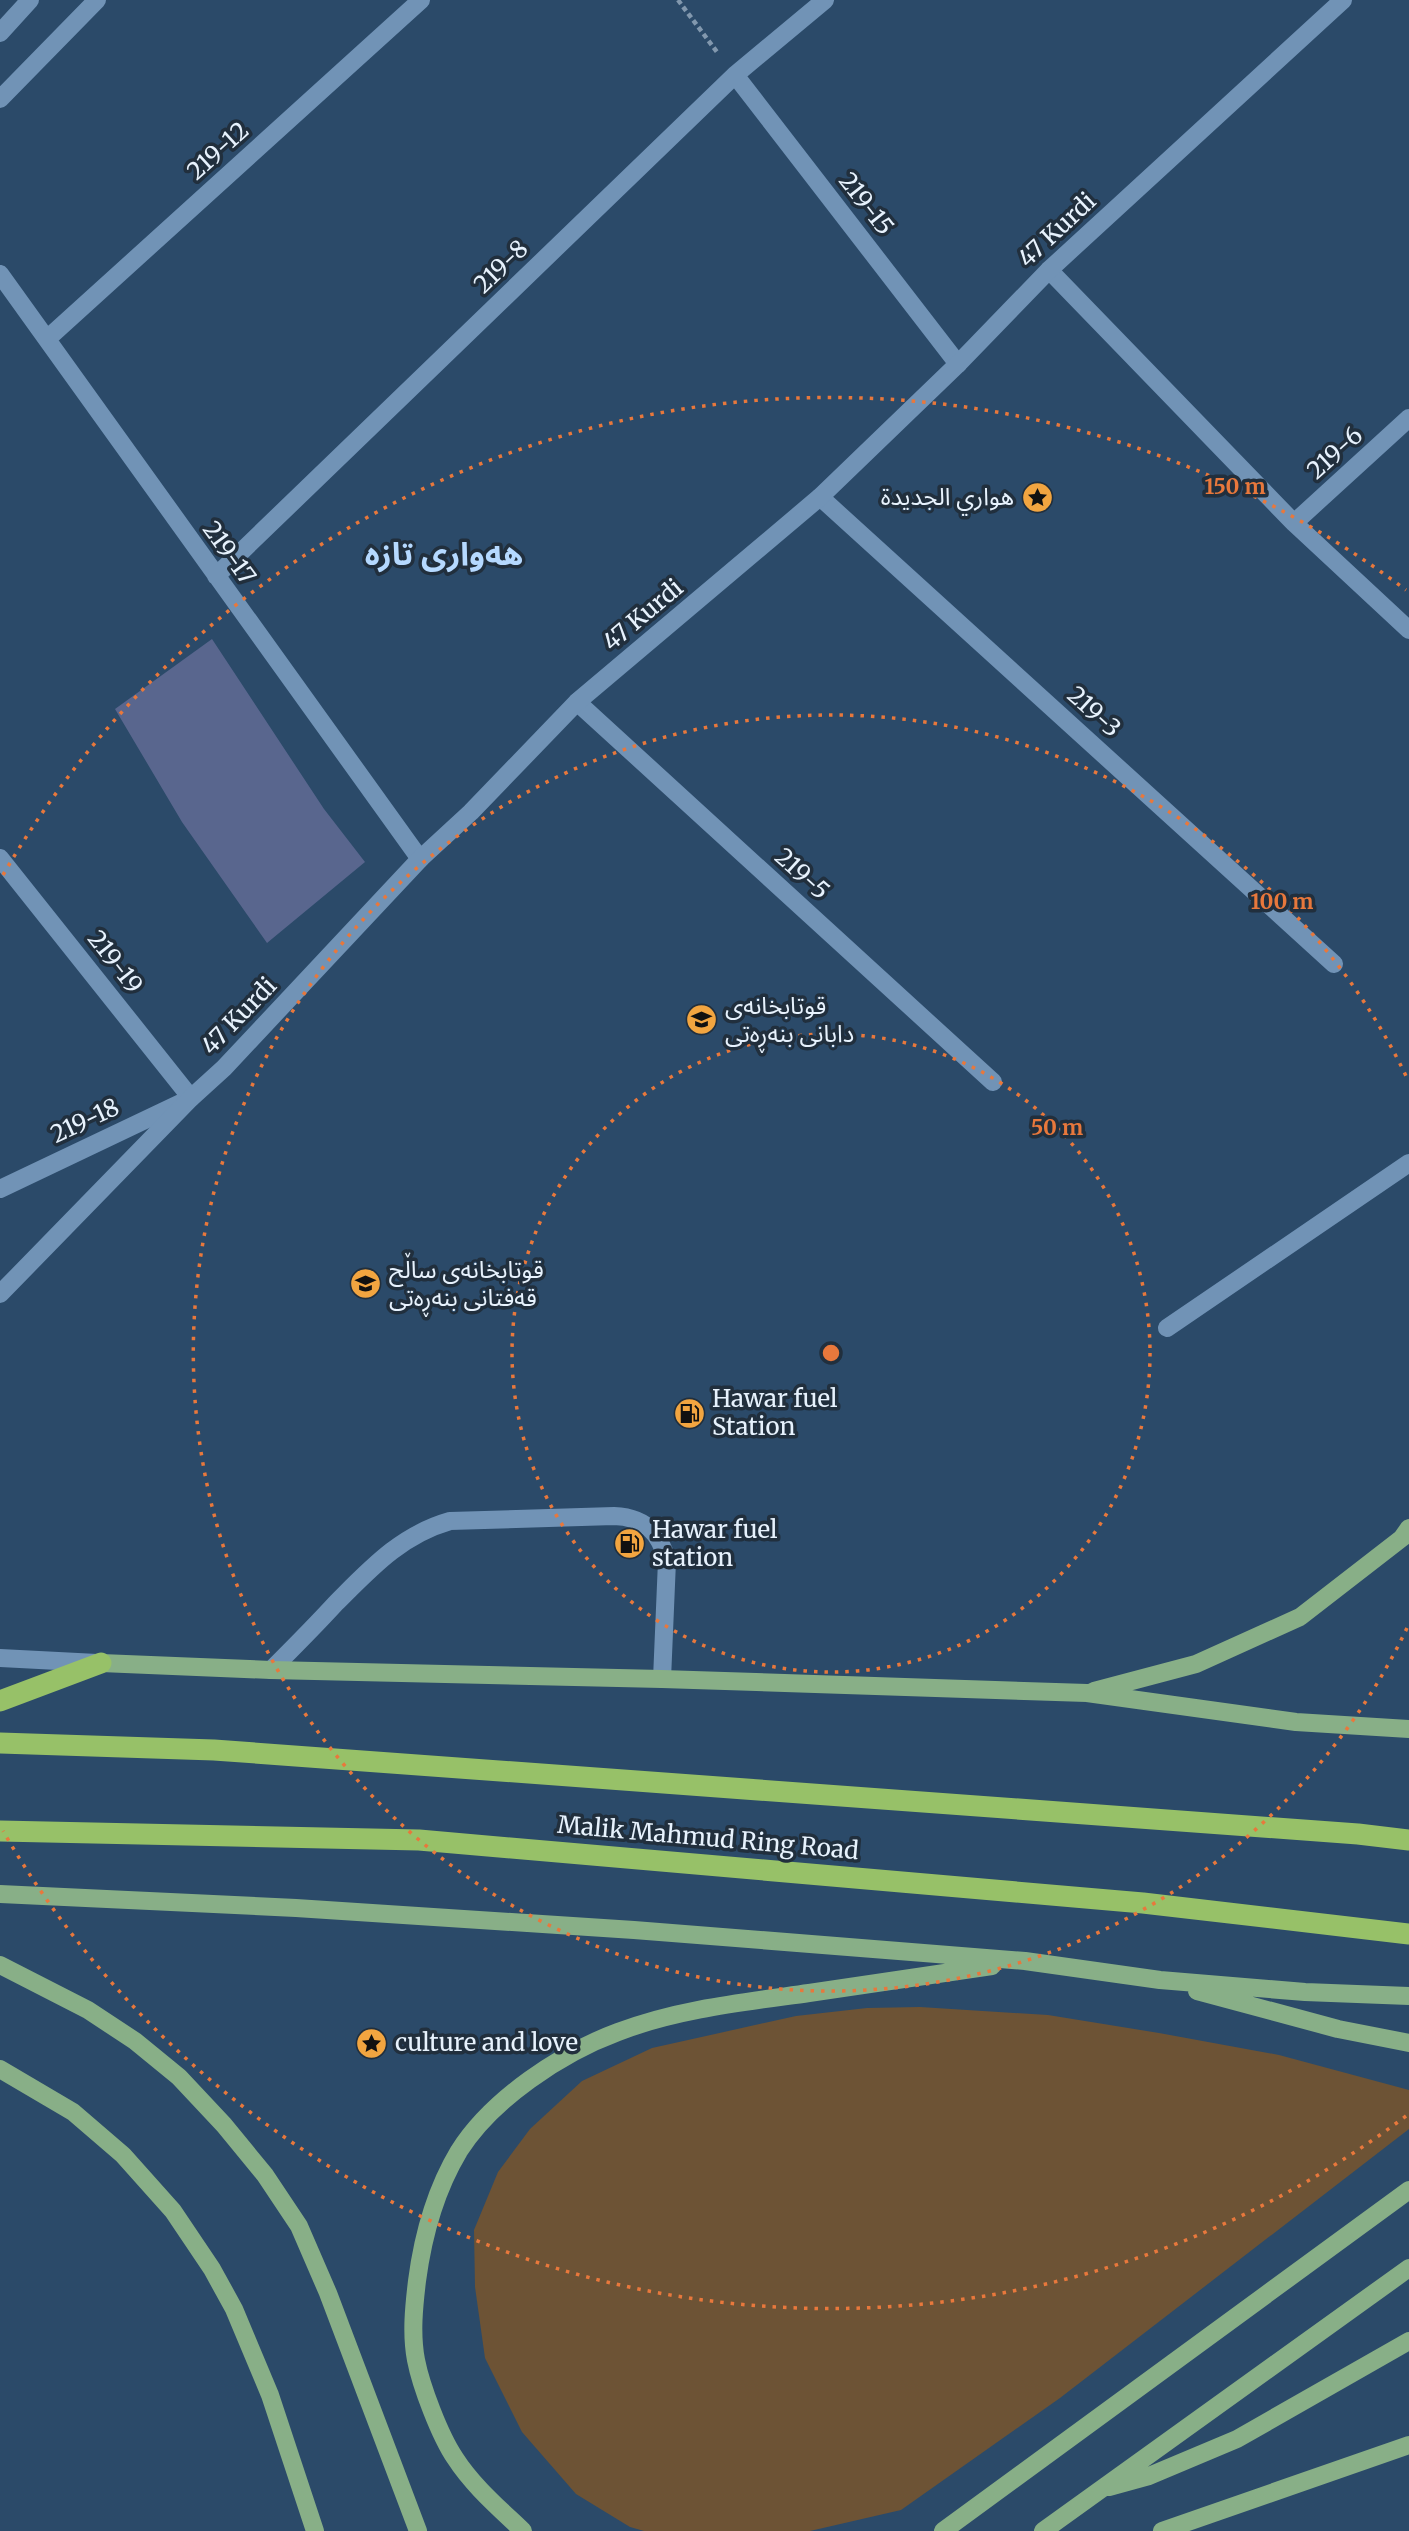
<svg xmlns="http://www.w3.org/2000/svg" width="1409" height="2531" viewBox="0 0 1409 2531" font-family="Merriweather,'Noto Sans Arabic',serif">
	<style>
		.green { fill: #6d5335 }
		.building { fill: #59668e }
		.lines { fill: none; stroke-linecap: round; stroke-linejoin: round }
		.path { stroke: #8298ae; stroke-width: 4.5; stroke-dasharray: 5 3.5; stroke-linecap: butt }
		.lane { stroke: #7193b6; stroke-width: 18 }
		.street { stroke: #7193b6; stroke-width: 18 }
		.secondary { stroke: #7193b6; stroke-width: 18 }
		.primary { stroke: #88af87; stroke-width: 18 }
		.highway { stroke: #97c168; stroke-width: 21 }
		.ring { fill: none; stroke: #e8783c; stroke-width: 3.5; stroke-dasharray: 3.5 7 }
		.labels { text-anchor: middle; stroke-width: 7; stroke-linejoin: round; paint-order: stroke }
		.street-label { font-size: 24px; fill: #e7f2fd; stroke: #212f3d }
		.poi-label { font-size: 24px; fill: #e7f2fd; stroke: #212f3d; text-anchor: start }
		.district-label { font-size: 32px; font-weight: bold; fill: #b5d9ff; stroke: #212f3d }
		.centre { fill: #e8783c; stroke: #212f3d; stroke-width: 3.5 }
		.ring-label { font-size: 21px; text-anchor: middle; font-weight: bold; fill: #e8783c; stroke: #212f3d; stroke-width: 7; stroke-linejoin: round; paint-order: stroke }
	</style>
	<rect width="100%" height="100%" fill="#2b4a69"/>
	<!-- green -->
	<path class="green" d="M920 2007 1048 2015 1159 2033 1279 2055 1409 2090V2129L1060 2398 901 2510 810 2531H644L630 2527 576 2494 522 2432 485 2358 475 2287 474 2230 498 2172 530 2129 582 2081 652 2048 796 2016 867 2008Z"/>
	<!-- building -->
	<path class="building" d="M212 639 324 809 365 862 267 943 182 822 115 709Z"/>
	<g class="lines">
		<!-- path -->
		<path class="path" d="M678 0 717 52"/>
		<!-- lane -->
		<path class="lane" d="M271 1670C293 1648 315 1626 336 1603 371 1568 401 1535 450 1521L614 1516C644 1517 660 1532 667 1561L662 1679"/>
		<!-- street -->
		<path class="street" d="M0 33 30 0
			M735 75 958 364
			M0 99 97 0
			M1049 270 1294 523 1409 630
			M0 274 420 859
			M47 339 421 0
			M820 497 1334 964
			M1294 523 1409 418
			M216 576 735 75 825 0
			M577 702 993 1082
			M0 858 191 1098 0 1189
			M1167 1328 1409 1163"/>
		<!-- secondary -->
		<path class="secondary" d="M0 1294 191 1098 224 1068 420 859 471 812 577 702 820 497 958 364 1049 270 1343 0
			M0 1658 97 1663"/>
		<!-- primary -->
		<path class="primary" d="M101 1663 271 1670 662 1679 1087 1693 1296 1722 1409 1729
			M1094 1691 1196 1664 1300 1617 1402 1538 1409 1528
			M0 1894 296 1908 634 1930 1025 1961 1160 1980 1305 1992 1409 1996
			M0 1965 88 2010 135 2041 179 2077 224 2125 265 2175 299 2226 328 2293 418 2531
			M1197 1991 1338 2029 1409 2043
			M0 2069 73 2112 123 2155 173 2211 212 2269 234 2309 270 2395 315 2531
			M1109 2487 1149 2476 1237 2439 1409 2341
			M523 2531C499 2508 473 2486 455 2458 440 2436 421 2386 416 2360 411 2334 414 2306 417 2281 423 2235 435 2191 459 2151 492 2099 561 2053 618 2032 678 2009 745 2002 809 1993 870 1984 931 1975 992 1966
			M943 2531 1409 2190
			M1043 2531 1409 2268
			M1162 2531 1409 2445"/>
		<!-- highway -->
		<path class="highway" d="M0 1701 101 1663
			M0 1743 214 1750 1358 1834 1409 1840
			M0 1831 419 1840 1143 1903 1409 1934"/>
	</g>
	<!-- distance rings -->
	<g class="ring">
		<circle cx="831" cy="1353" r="319"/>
		<path d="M1407 1628A638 638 0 1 1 1407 1078"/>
		<path d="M1406 2116A956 956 0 0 1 3 1831M3 875A956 956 0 0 1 1406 590"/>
	</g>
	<!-- icons -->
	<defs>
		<symbol id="sight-disc" viewBox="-11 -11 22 22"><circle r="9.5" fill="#f2a540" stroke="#212f3d"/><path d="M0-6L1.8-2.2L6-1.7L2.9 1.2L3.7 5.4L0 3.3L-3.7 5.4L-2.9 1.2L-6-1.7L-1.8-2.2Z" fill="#111"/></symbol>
		<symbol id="school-disc" viewBox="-11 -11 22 22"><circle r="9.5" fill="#f2a540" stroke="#212f3d"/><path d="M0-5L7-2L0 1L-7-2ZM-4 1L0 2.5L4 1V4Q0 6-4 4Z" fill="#111"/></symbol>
		<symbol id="fuel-disc" viewBox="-11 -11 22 22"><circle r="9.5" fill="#f2a540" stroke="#212f3d"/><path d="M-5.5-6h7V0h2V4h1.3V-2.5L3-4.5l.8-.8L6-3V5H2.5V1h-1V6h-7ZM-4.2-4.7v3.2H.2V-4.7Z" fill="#111"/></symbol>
	</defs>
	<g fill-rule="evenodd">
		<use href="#sight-disc" x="1020" y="480" width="35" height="35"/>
		<use href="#school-disc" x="684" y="1002" width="35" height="35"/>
		<use href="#school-disc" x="348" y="1266" width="35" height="35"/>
		<use href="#fuel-disc" x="672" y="1396" width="35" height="35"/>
		<use href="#fuel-disc" x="612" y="1526" width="35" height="35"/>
		<use href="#sight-disc" x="354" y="2026" width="35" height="35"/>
	</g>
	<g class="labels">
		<!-- street labels -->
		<g class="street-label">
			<text transform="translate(218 151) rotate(-42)" y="8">219-12</text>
			<text transform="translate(866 204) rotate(52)" y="8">219-15</text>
			<text transform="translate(1057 230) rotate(-43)" y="8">47 Kurdi</text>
			<text transform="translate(501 267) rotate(-44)" y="8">219-8</text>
			<text transform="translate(1335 453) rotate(-42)" y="8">219-6</text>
			<text transform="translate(229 553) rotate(54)" y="8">219-17</text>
			<text transform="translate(643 615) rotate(-40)" y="8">47 Kurdi</text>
			<text transform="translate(1094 712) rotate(42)" y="8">219-3</text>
			<text transform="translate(802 874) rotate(42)" y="8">219-5</text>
			<text transform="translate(115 962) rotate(52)" y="8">219-19</text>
			<text transform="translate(239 1016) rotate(-46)" y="8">47 Kurdi</text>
			<text transform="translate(85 1121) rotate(-25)" y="8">219-18</text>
			<text transform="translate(708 1838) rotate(5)" y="8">Malik Mahmud Ring Road</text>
		</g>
		<!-- poi labels -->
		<g class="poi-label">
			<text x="1014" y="505" text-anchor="end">هواري الجديدة</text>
			<text x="725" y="1014">قوتابخانەی<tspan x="725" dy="28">دابانی بنەڕەتی</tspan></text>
			<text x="389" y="1278">قوتابخانەی ساڵح<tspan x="389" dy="28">قەفتانی بنەڕەتی</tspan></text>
			<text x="712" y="1407">Hawar fuel<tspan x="712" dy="28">Station</tspan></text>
			<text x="652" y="1538">Hawar fuel<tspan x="652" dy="28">station</tspan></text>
			<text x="395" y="2051">culture and love</text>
		</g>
		<!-- district labels -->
		<g class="district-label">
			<text x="444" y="565">هەواری تازە</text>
		</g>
	</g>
	<circle cx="831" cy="1353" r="10" class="centre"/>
	<g class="ring-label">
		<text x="1235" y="494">150 m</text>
		<text x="1282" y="909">100 m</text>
		<text x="1057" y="1135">50 m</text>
	</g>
</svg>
